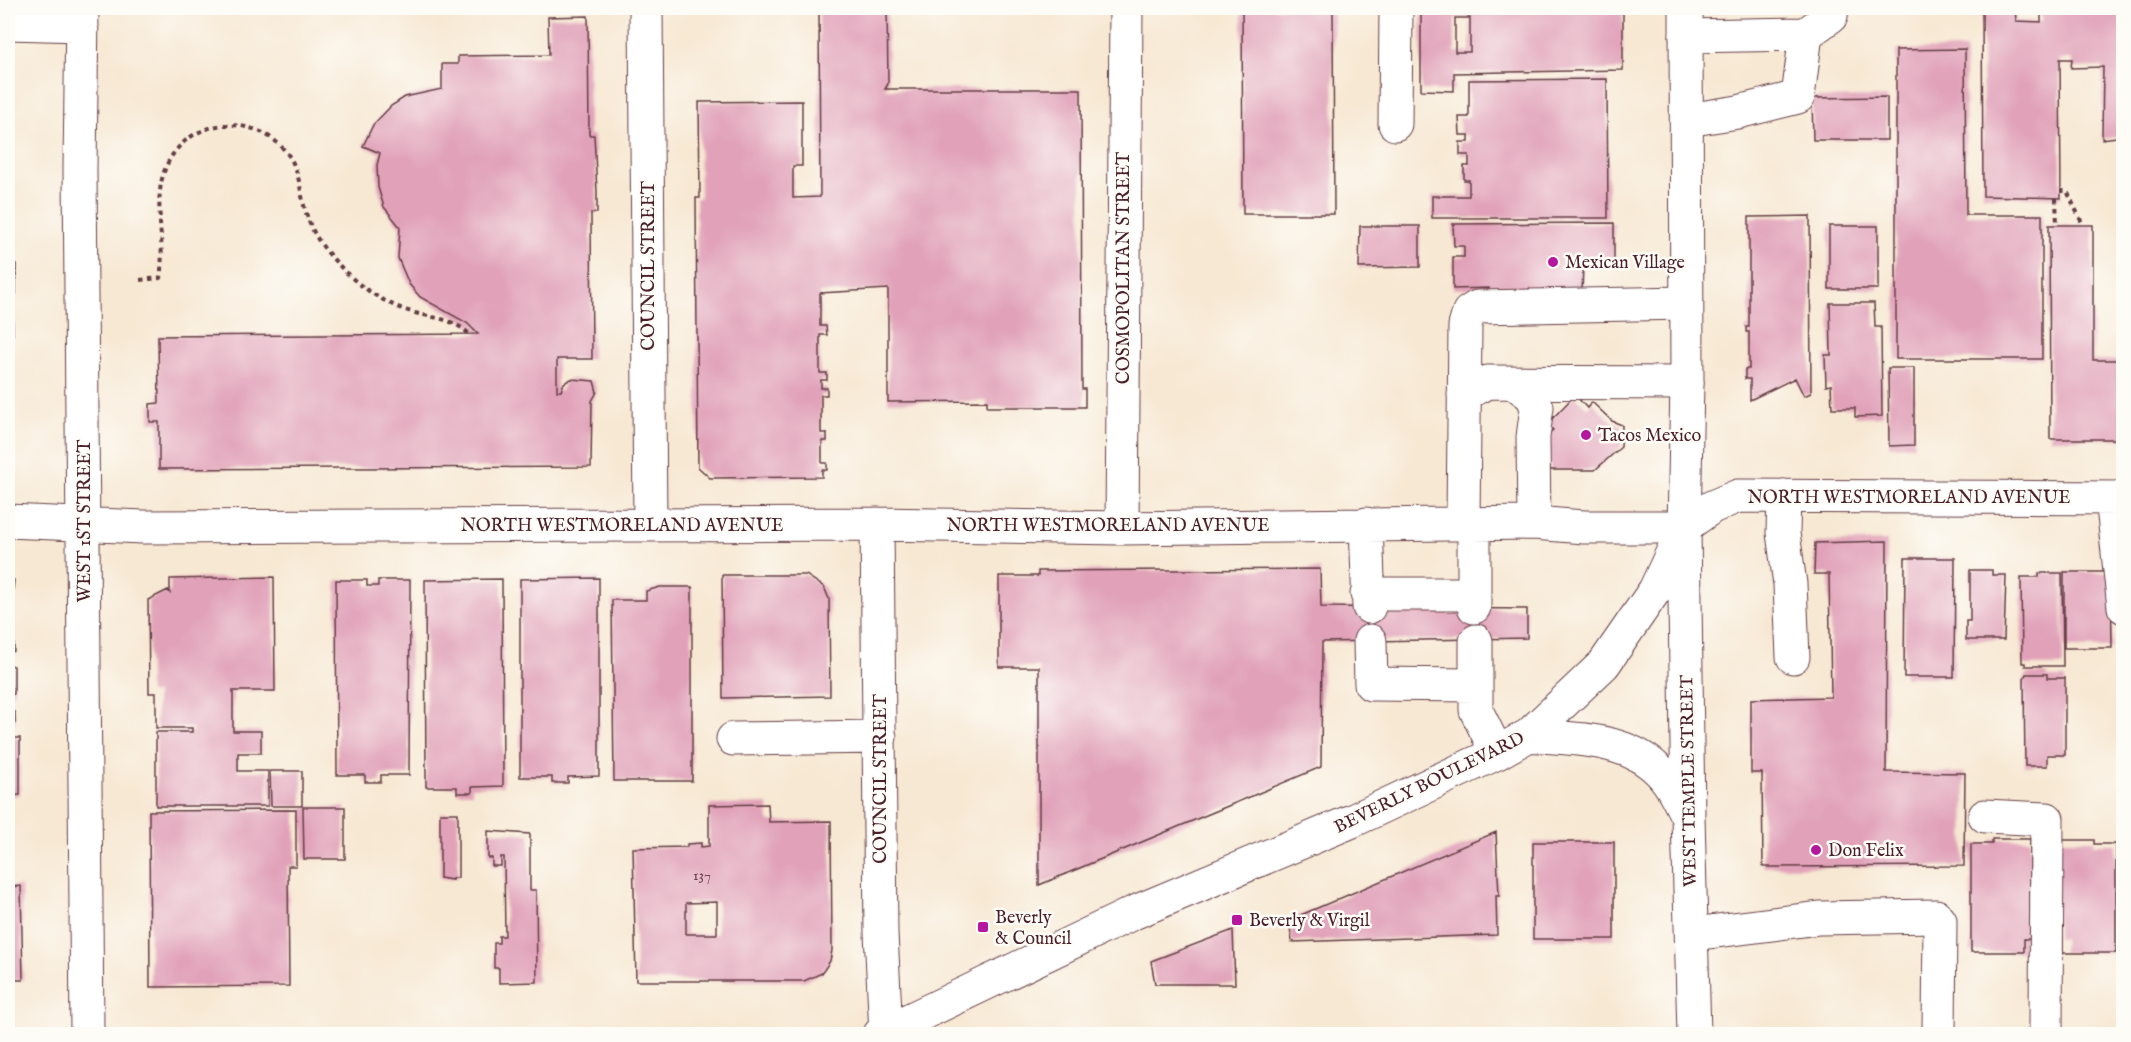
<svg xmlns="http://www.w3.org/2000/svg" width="2131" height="1042" viewBox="0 0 2131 1042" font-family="'IM FELL English',serif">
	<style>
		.building { fill: #e1a2b9; fill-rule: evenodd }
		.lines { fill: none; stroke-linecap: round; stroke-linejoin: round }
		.minor-casing { stroke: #643d44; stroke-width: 35 }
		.major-casing { stroke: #643d44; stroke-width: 35 }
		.path { stroke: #643d44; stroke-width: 4; stroke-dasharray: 4.5 4.5; stroke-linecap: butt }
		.minor { stroke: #fff; stroke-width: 33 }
		.major { stroke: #fff; stroke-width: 33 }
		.poi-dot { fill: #b5179e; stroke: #fdfcf7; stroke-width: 2 }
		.labels { text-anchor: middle; stroke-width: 5; stroke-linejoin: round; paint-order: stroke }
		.number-label { font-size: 15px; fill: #70404e }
		.poi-label { font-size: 18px; fill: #4a1f2b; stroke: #fdfcf7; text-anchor: start }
		.street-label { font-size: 18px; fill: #4a1f2b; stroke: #fdfcf7 }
	</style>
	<rect width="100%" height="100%" fill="#fdfcf7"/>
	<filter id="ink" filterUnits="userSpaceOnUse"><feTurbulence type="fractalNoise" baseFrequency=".0167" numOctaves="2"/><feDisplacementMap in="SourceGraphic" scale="12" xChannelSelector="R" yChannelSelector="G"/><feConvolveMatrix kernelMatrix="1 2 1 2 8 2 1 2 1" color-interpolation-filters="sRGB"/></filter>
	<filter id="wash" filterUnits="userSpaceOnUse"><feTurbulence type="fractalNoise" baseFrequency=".008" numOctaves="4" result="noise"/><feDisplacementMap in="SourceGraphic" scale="24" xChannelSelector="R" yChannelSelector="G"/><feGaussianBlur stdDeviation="1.35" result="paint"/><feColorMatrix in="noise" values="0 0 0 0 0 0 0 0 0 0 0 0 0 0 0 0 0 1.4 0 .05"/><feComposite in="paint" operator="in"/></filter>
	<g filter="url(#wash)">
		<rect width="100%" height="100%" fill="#f7e8d3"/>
		<g id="blocks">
			<!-- building -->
			<path class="building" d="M819 8H887L888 84 885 89H1081L1082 389H1085V407H987V401L888 402V289L820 293V326H826L827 335H820V373H827V380H821V388H827V395H821V433H827V441H822V463H827V470H822V477L710 478 698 467 696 198H700L699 102 802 101V166H793V198L820 197Z
				M1242 8H1333L1334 214H1243Z
				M1421 8H1623V70L1454 73V91L1421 90ZM1455 18H1470V52H1455Z
				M1982 8H2015L2016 21 2041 22V8H2124V136L2102 139 2103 67 2071 68 2072 59H2060L2061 198 1983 196Z
				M588 16 589 135H594L597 191V213H591L592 359H557V391H561L564 383 571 379 594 381 597 392 592 401 591 467 159 469V422H150V404L159 403 158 336 478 334 467 323 420 297 409 284 398 258 400 227 384 207 378 187 377 165 380 153 363 146 373 125 391 106 405 97 442 89V64H458V56L549 55 548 17Z
				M1965 49 1966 215H2042V359H1896V50Z
				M1607 79 1608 218H1432V196H1469V180H1464V166H1469V155H1460V142H1469V135H1460L1459 117H1469V80Z
				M1887 97V140H1813L1812 98Z
				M1810 216 1811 393 1804 396 1795 378 1750 400V379H1745V369H1749V332H1746V327H1749V217Z
				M1614 223V264H1583L1582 294H1545L1543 288V297L1529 298V289L1526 294 1489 295V288L1453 289V257H1464V246H1454L1453 224Z
				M2049 225H2093V360H2121V355H2124V439H2050Z
				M1360 226H1420V267L1359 268Z
				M1829 226H1878V289H1829Z
				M8 264H16V294H8Z
				M8 299H12L13 335H8Z
				M1830 303H1874L1875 327H1881L1882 416 1855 417V408H1832L1831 385 1826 386 1825 355H1831Z
				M1888 368H1914V445L1889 446Z
				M1575 395 1587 408 1592 402 1612 421 1622 425 1621 447 1595 470H1550L1547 435 1553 430 1547 424Z
				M1887 541 1886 772 1965 773 1964 866 1763 867 1762 773H1751V699L1831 697 1829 574H1814L1815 543Z
				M1905 558H1955L1954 677H1904Z
				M1320 569 1321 607 1527 609V638L1322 642 1321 767 1039 885V667H999V576H1038V571Z
				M1970 570H1992V575H2006L2004 640H1966V621H1970Z
				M2064 572H2111L2112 648H2064Z
				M2039 573H2062L2063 666H2025V663H2022L2021 577H2039Z
				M722 575H806L824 587 829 599 830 696 723 698Z
				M274 577 275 691H233V731H261V753H238V771H268V806H156V732H192V728H156V693H149L148 600 168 590 170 593V579Z
				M8 578 14 580 12 601H8Z
				M599 578V776L568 777V783H552V777H520V579Z
				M502 579 503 786 472 787V793H457V787H426L425 580Z
				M336 580H367V586H378V580H410L409 775H381V782H365V775H337Z
				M660 587H692V781H614L612 600H646V591Z
				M8 614 10 621 14 622V651L10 653V665L14 666V694L10 695V711L15 712V723L10 726 8 731Z
				M2026 674H2047V678H2065V755H2047V766H2025L2024 678Z
				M8 738H20V795L8 796Z
				M2121 743H2124V775H2121Z
				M270 771H302V806H271Z
				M768 804 769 822 831 821 832 950 830 961 822 973 804 981H636L633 848 687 847V844L701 843V847L709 846V805ZM717 902V934H686V903Z
				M303 807H345V859H304Z
				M296 810V866H288L289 986 150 987 149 811Z
				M440 813H458V878H452V880L440 878Z
				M488 831 530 834V890H536L537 982 499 983V968H494V943H499V936H505L504 857H501V866H492V858H488Z
				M1496 832 1499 896H1496L1497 935 1292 942 1289 920Z
				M1992 839H2030V939H2024V952H1971V844H1992Z
				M2056 840H2094V844H2116V953H2063V938H2057Z
				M1533 842H1614V939H1533Z
				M8 873H10V887L21 886 23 980H8Z
				M1233 930 1235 984H1155L1151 961Z"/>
		</g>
	</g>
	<g filter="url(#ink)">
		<use href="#blocks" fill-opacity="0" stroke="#643d44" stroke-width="1.5"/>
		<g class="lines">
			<defs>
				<path id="minor" d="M82 8 80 169 87 1034
					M646 8 650 525
					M8 23 82 25
					M1686 36 1806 34 1831 16 1832 8
					M1687 120 1738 112 1798 97 1806 34
					M1395 124 1396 8
					M1515 383 1532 396 1537 407 1533 437 1534 523
					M1464 395 1487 382 1687 383
					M1784 496 1783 533 1790 584 1793 657
					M2112 498 2124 607
					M8 521 143 527 877 524 1122 528 1534 523 1584 527H1684L1712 507 1738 496 2124 498
					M1463 523 1465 326 1469 312 1477 307 1686 303
					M1474 523V607
					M877 524 881 933 886 1033
					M1366 524 1369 607
					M1122 528 1126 8
					M1367 594H1474
					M1370 641 1371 684 1475 685
					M1476 641V710L1497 753
					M733 739 880 737
					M1985 816 2047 819 2046 1034
					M1693 934 1819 918 1936 916 1940 921 1939 1034"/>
				<path id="major" d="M1686 8 1687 383 1684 527 1688 817 1694 1034
					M1529 735C1578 740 1638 737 1669 783 1676 793 1681 805 1687 816
					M880 1034 1133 913 1352 821 1497 753 1529 735 1604 664 1655 590 1681 534"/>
			</defs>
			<!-- minor casing -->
			<use href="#minor" class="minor-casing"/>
			<!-- major casing -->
			<use href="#major" class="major-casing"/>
			<!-- path -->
			<path class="path" d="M2060 191H2067L2083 225
				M2056 198 2057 225
				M140 280 160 278C168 230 142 179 185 141 197 131 216 124 231 125 255 126 275 136 289 156 301 174 300 196 307 216 313 235 325 251 339 265 359 287 386 305 415 313 435 318 454 319 469 334"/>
			<!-- minor -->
			<use href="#minor" class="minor"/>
			<!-- major -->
			<use href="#major" class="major"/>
		</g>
	</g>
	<!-- markers -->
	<g class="poi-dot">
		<circle cx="1553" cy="262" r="6"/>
		<circle cx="1586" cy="435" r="6"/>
		<circle cx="1816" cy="850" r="6"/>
		<rect x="1231" y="914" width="12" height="12" rx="3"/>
		<rect x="977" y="921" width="12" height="12" rx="3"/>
	</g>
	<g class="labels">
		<!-- number labels -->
		<g class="number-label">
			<text x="702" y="880">137</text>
		</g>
		<!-- poi labels -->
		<g class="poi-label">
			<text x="1565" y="268">Mexican Village</text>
			<text x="1598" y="441">Tacos Mexico</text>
			<text x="1828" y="856">Don Felix</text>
			<text x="995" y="923">Beverly<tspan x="995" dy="21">&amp; Council</tspan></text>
			<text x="1249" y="926">Beverly &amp; Virgil</text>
		</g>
		<!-- street labels -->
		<g class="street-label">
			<text transform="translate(648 266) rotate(-90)" y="6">COUNCIL STREET</text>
			<text transform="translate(1123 268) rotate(-90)" y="6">COSMOPOLITAN STREET</text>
			<text x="1909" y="503">NORTH WESTMORELAND AVENUE</text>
			<text transform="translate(84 521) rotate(-90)" y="6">WEST 1ST STREET</text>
			<text x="622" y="531">NORTH WESTMORELAND AVENUE</text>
			<text x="1108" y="531">NORTH WESTMORELAND AVENUE</text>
			<text transform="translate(880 779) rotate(-90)" y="6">COUNCIL STREET</text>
			<text transform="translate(1688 781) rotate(-91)" y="6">WEST TEMPLE STREET</text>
			<text transform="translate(1429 782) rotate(-26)" y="6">BEVERLY BOULEVARD</text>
		</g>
	</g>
	<!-- margin -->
	<rect width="2131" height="1042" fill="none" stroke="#fdfcf7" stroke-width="30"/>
</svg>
